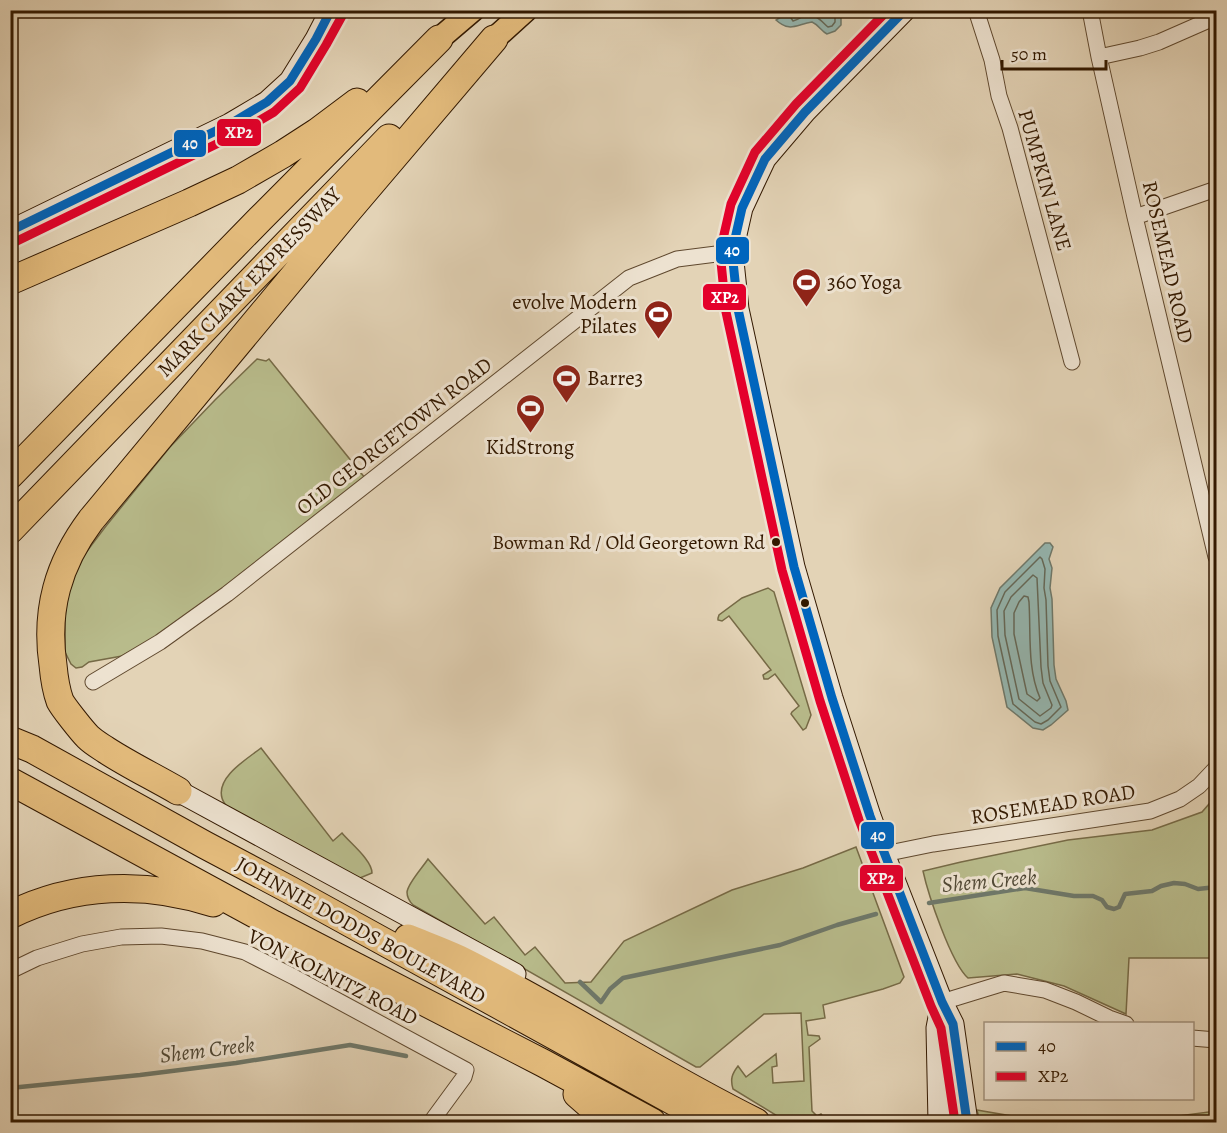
<svg xmlns="http://www.w3.org/2000/svg" width="1227" height="1133" viewBox="0 0 1227 1133" font-family="Alegreya,serif">
	<style>
		.green { fill: #b8bb8b; stroke: #766a46; stroke-width: 1.5 }
		.water { fill: #95b7b1; stroke: #6e786a; stroke-width: 1.5 }
		.lines { fill: none; stroke-linecap: round; stroke-linejoin: round }
		.shore { stroke: #646858; stroke-width: 1.5 }
		.stream { stroke: #6e786a; stroke-width: 4.5 }
		.street-casing { stroke: #5f482e; stroke-width: 17 }
		.secondary-casing { stroke: #331900; stroke-width: 23 }
		.primary-casing { stroke: #331900; stroke-width: 25 }
		.highway-casing { stroke: #331900; stroke-width: 29 }
		.street { stroke: #ede2d0; stroke-width: 15 }
		.secondary { stroke: #ede2d0; stroke-width: 21 }
		.primary { stroke: #e2ba7b; stroke-width: 22 }
		.highway { stroke: #e2ba7b; stroke-width: 27 }
		.bus-1-casing { stroke: #ede2d0; stroke-width: 14 }
		.bus-2-casing { stroke: #ede2d0; stroke-width: 14 }
		.bus-1 { stroke: #0065bd; stroke-width: 9 }
		.bus-2 { stroke: #e4002b; stroke-width: 9 }
		.bus-dot { fill: #331900; stroke: #ede2d0; stroke-width: 2 }
		.labels { text-anchor: middle; stroke-width: 6; stroke-linejoin: round; paint-order: stroke }
		.bus-label { font-size: 20px; fill: #331900; stroke: #ede2d0; text-anchor: end }
		.street-label { font-size: 21px; fill: #331900; stroke: #ede2d0 }
		.poi-label { font-size: 21px; fill: #331900; stroke: #ede2d0; text-anchor: start }
		.water-label { font-size: 22px; font-style: italic; fill: #504835; stroke: #ede2d0 }
		.line-badge { stroke: #ede2d0; stroke-width: 2 }
		.badge-label { font-size: 16px; text-anchor: middle; font-weight: bold; fill: #fff }
	</style>
	<rect width="100%" height="100%" fill="#e3d3b6"/>
	<filter id="stains"><feTurbulence type="fractalNoise" baseFrequency=".00333" numOctaves="4"/><feColorMatrix values="0 0 0 0 .2 0 0 0 0 .09 0 0 0 0 .02 0 0 0 .5 -.17"/></filter>
	<radialGradient id="worn" r=".72"><stop offset=".6" stop-color="#630" stop-opacity="0"/><stop offset="1" stop-color="#630" stop-opacity=".3"/></radialGradient>
	<!-- green -->
	<path class="green" d="M257 359 266 361 269 359 365 478 188 616 151 640 122 656 89 662 82 667 76 668 71 664 65 652V618L68 590 81 559 106 526 170 447 215 400Z
		M768 588 774 592 811 715 806 728 803 730 791 714 792 712 799 706 775 674 768 679H764L763 675 771 670 729 616 722 621 718 620V618L719 615 742 598Z
		M261 748 333 841 342 833C350 843 372 860 372 873L360 878 351 877 229 810C227 807 223 802 222 798 216 777 247 759 261 748Z
		M1216 796V958H1129L1126 1014 1064 986 1017 974 968 978C951 963 928 894 923 871L961 862 1068 840 1152 830 1202 812Z
		M856 847 904 977 900 983 883 989 823 1005 825 1018 806 1021 808 1035 819 1036 820 1039 809 1047 812 1111 817 1116 821 1114 827 1122H787L733 1089C730 1079 732 1074 738 1066L746 1077 776 1054 777 1066 772 1067 773 1083 804 1081 801 1013 764 1014 700 1067H696L413 905C410 902 407 897 407 892 408 883 423 867 428 859L485 924 494 917 525 955 535 947 565 983 591 982 624 941 732 890 803 868Z
		M977 1110 1046 1122H980Z
		M1216 1111V1122H1113L1140 1121Z"/>
	<!-- water -->
	<path class="water" d="M790 11H841V25L835 31 827 34C821 31 819 25 812 22 797 24 790 33 776 20Z
		M1045 543H1050L1053 547 1049 559 1052 568 1050 588 1052 599 1054 665 1056 679 1066 701 1068 710 1051 725 1043 730 1033 728 1007 707 992 637 991 608 1000 588Z"/>
	<g class="lines">
		<!-- shore -->
		<path class="shore" d="M793 10 791 18 793 21C796 20 799 19 802 17 815 12 820 20 828 27L832 26 835 22V10
			M1040 557 1042 559 1045 569 1044 588 1046 600 1048 666 1050 681 1061 707 1048 720 1041 724 1035 722 1013 704 998 636 997 610 1005 592Z
			M1033 575 1037 578 1041 667 1043 683 1052 705 1051 708 1040 716 1019 699 1005 635 1004 611 1011 597Z
			M1024 596 1028 597 1029 602C1031 634 1027 668 1040 698L1037 701 1027 694 1014 634V613L1019 602Z"/>
		<!-- stream -->
		<path class="stream" d="M929 903 1025 888 1074 896H1093L1102 900 1107 907 1114 909 1119 907 1125 894 1152 891 1161 886 1174 883 1185 884 1198 889 1216 887
			M580 982 601 1002 610 989 623 978 780 945 837 925 876 914
			M10 1088 140 1075 236 1063 350 1045 406 1056"/>
		<defs>
			<path id="street" d="M976 10 992 60 999 96 1010 128 1072 362
				M1090 10 1099 57 1135 217 1216 557
				M1099 57 1140 48 1159 42 1216 17
				M1135 217 1216 189
				M93 682 160 642 227 594 629 278 677 259 732 252
				M884 854 933 844 1150 811 1180 799 1199 786 1216 768
				M10 971 37 958 82 944 121 937 161 936 202 941 245 952 294 977 466 1070 464 1077 431 1122
				M942 1002 1004 983 1045 990 1076 1002 1109 1018 1126 1024
				M1192 1038 1216 1040"/>
			<path id="secondary" d="M905 10 805 112 765 159 742 208 732 252 738 309 794 567 832 698 870 816 884 854 942 1002 953 1024 967 1122
				M10 231 230 124 267 102 290 81 316 39 331 10
				M178 791 515 974
				M939 1122 937 1028 942 1002"/>
			<path id="primary" d="M439 39 473 10
				M494 39 526 10"/>
			<path id="highway" d="M10 281 189 203 238 180 283 154 317 132 357 102
				M10 475 260 219 439 39
				M10 530 389 138
				M10 740 32 749 205 845 290 890 711 1122
				M10 781 273 924 543 1063 652 1122
				M178 791C154 777 129 765 106 750 100 746 93 742 88 737 82 731 63 707 60 701 56 690 54 676 53 665 45 610 58 564 91 520L347 212 494 39
				M10 915C74 883 146 881 213 903
				M408 938C425 945 442 951 459 959 560 1009 655 1072 756 1122
				M577 1094 609 1122"/>
		</defs>
		<!-- street casing -->
		<use href="#street" class="street-casing"/>
		<!-- secondary casing -->
		<use href="#secondary" class="secondary-casing"/>
		<!-- primary casing -->
		<use href="#primary" class="primary-casing"/>
		<!-- highway casing -->
		<use href="#highway" class="highway-casing"/>
		<!-- street -->
		<use href="#street" class="street"/>
		<!-- secondary -->
		<use href="#secondary" class="secondary"/>
		<!-- primary -->
		<use href="#primary" class="primary"/>
		<!-- highway -->
		<use href="#highway" class="highway"/>
		<defs>
			<path id="bus-1" d="M905 10 805 112 765 159 742 208 732 252 738 309 794 567 832 698 870 816 942 1002 953 1024 967 1122
				M10 231 230 124 267 102 290 81 316 39 331 10"/>
			<path id="bus-2" d="M888 10 796 104 755 152 731 204 720 252 726 312 782 570 820 701 859 820 931 1006 941 1028 955 1122
				M15 242 235 135 274 112 300 88 326 45 342 16"/>
		</defs>
		<!-- bus-1 casing -->
		<use href="#bus-1" class="bus-1-casing"/>
		<!-- bus-2 casing -->
		<use href="#bus-2" class="bus-2-casing"/>
		<!-- bus-1 -->
		<use href="#bus-1" class="bus-1"/>
		<!-- bus-2 -->
		<use href="#bus-2" class="bus-2"/>
	</g>
	<!-- icons -->
	<defs>
		<symbol id="stadium-pin" viewBox="-11 -11 22 30"><path d="M0 17L-7.5 6A9.5 9.5 0 1 1 7.5 6Z" fill="#8f2418" stroke="#ede2d0"/><path d="M0-5a6.5 5 0 1 0 0 10a6.5 5 0 1 0 0-10ZM-3.5-1.8h7v3.6h-7Z" fill="#fff"/></symbol>
	</defs>
	<g fill-rule="evenodd">
		<use href="#stadium-pin" x="790" y="266" width="33" height="45"/>
		<use href="#stadium-pin" x="642" y="298" width="33" height="45"/>
		<use href="#stadium-pin" x="550" y="362" width="33" height="45"/>
		<use href="#stadium-pin" x="514" y="392" width="33" height="45"/>
	</g>
	<!-- markers -->
	<g class="bus-dot">
		<circle cx="776" cy="542" r="5"/>
		<circle cx="805" cy="603" r="5"/>
	</g>
	<g class="labels">
		<!-- bus labels -->
		<g class="bus-label">
			<text x="765" y="549">Bowman Rd / Old Georgetown Rd</text>
		</g>
		<!-- street labels -->
		<g class="street-label">
			<text transform="translate(1045 180) rotate(74)" y="7">PUMPKIN LANE</text>
			<text transform="translate(1168 262) rotate(77)" y="7">ROSEMEAD ROAD</text>
			<text transform="translate(249 282) rotate(-46)" y="7">MARK CLARK EXPRESSWAY</text>
			<text transform="translate(394 436) rotate(-38)" y="7">OLD GEORGETOWN ROAD</text>
			<text transform="translate(1053 804) rotate(-9)" y="7">ROSEMEAD ROAD</text>
			<text transform="translate(361 930) rotate(29)" y="7">JOHNNIE DODDS BOULEVARD</text>
			<text transform="translate(333 977) rotate(27)" y="7">VON KOLNITZ ROAD</text>
		</g>
		<!-- poi labels -->
		<g class="poi-label">
			<text x="827" y="289">360 Yoga</text>
			<text x="637" y="309" text-anchor="end">evolve Modern<tspan x="637" dy="24">Pilates</tspan></text>
			<text x="587" y="385">Barre3</text>
			<text x="530" y="454" text-anchor="middle">KidStrong</text>
		</g>
		<!-- water labels -->
		<g class="water-label">
			<text transform="translate(989 880) rotate(-5)" y="8">Shem Creek</text>
			<text transform="translate(207 1049) rotate(-7)" y="8">Shem Creek</text>
		</g>
	</g>
	<g class="line-badge">
		<rect x="216" y="118" width="46" height="29" rx="6" fill="#e4002b"/>
		<rect x="173" y="129" width="34" height="29" rx="6" fill="#0065bd"/>
		<rect x="715" y="236" width="35" height="29" rx="6" fill="#0065bd"/>
		<rect x="702" y="283" width="45" height="28" rx="6" fill="#e4002b"/>
		<rect x="860" y="821" width="35" height="29" rx="6" fill="#0065bd"/>
		<rect x="859" y="864" width="45" height="28" rx="6" fill="#e4002b"/>
	</g>
	<g class="badge-label">
		<text x="239" y="138">XP2</text>
		<text x="190" y="149">40</text>
		<text x="732" y="256">40</text>
		<text x="725" y="303">XP2</text>
		<text x="878" y="841">40</text>
		<text x="881" y="884">XP2</text>
	</g>
	<!-- margin -->
	<rect width="1227" height="1133" fill="none" stroke="#e3d3b6" stroke-width="36"/>
	<rect x="12" y="12" width="1203" height="1109" fill="none" stroke="#331900" stroke-width="3"/>
	<rect x="18" y="18" width="1191" height="1097" fill="none" stroke="#331900" stroke-width="1.5"/>
	<!-- legend -->
	<rect x="984" y="1022" width="210" height="78" fill="#ede2d0" stroke="#a3927d" stroke-width="1.5"/>
	<rect x="996" y="1042" width="30" height="9" fill="#0065bd" stroke="#a3927d" stroke-width="1.5"/>
	<text x="1038" y="1052" font-size="18" fill="#331900">40</text>
	<rect x="996" y="1072" width="30" height="9" fill="#e4002b" stroke="#a3927d" stroke-width="1.5"/>
	<text x="1038" y="1082" font-size="18" fill="#331900">XP2</text>
	<!-- scale -->
	<path d="M1002 60v9h104v-9" fill="none" stroke="#331900" stroke-width="3"/>
	<text x="1011" y="60" font-size="18" fill="#331900" stroke="#ede2d0" stroke-width="4.5" paint-order="stroke">50 m</text>
	<rect width="100%" height="100%" filter="url(#stains)"/>
	<rect width="100%" height="100%" fill="url(#worn)"/>
</svg>
